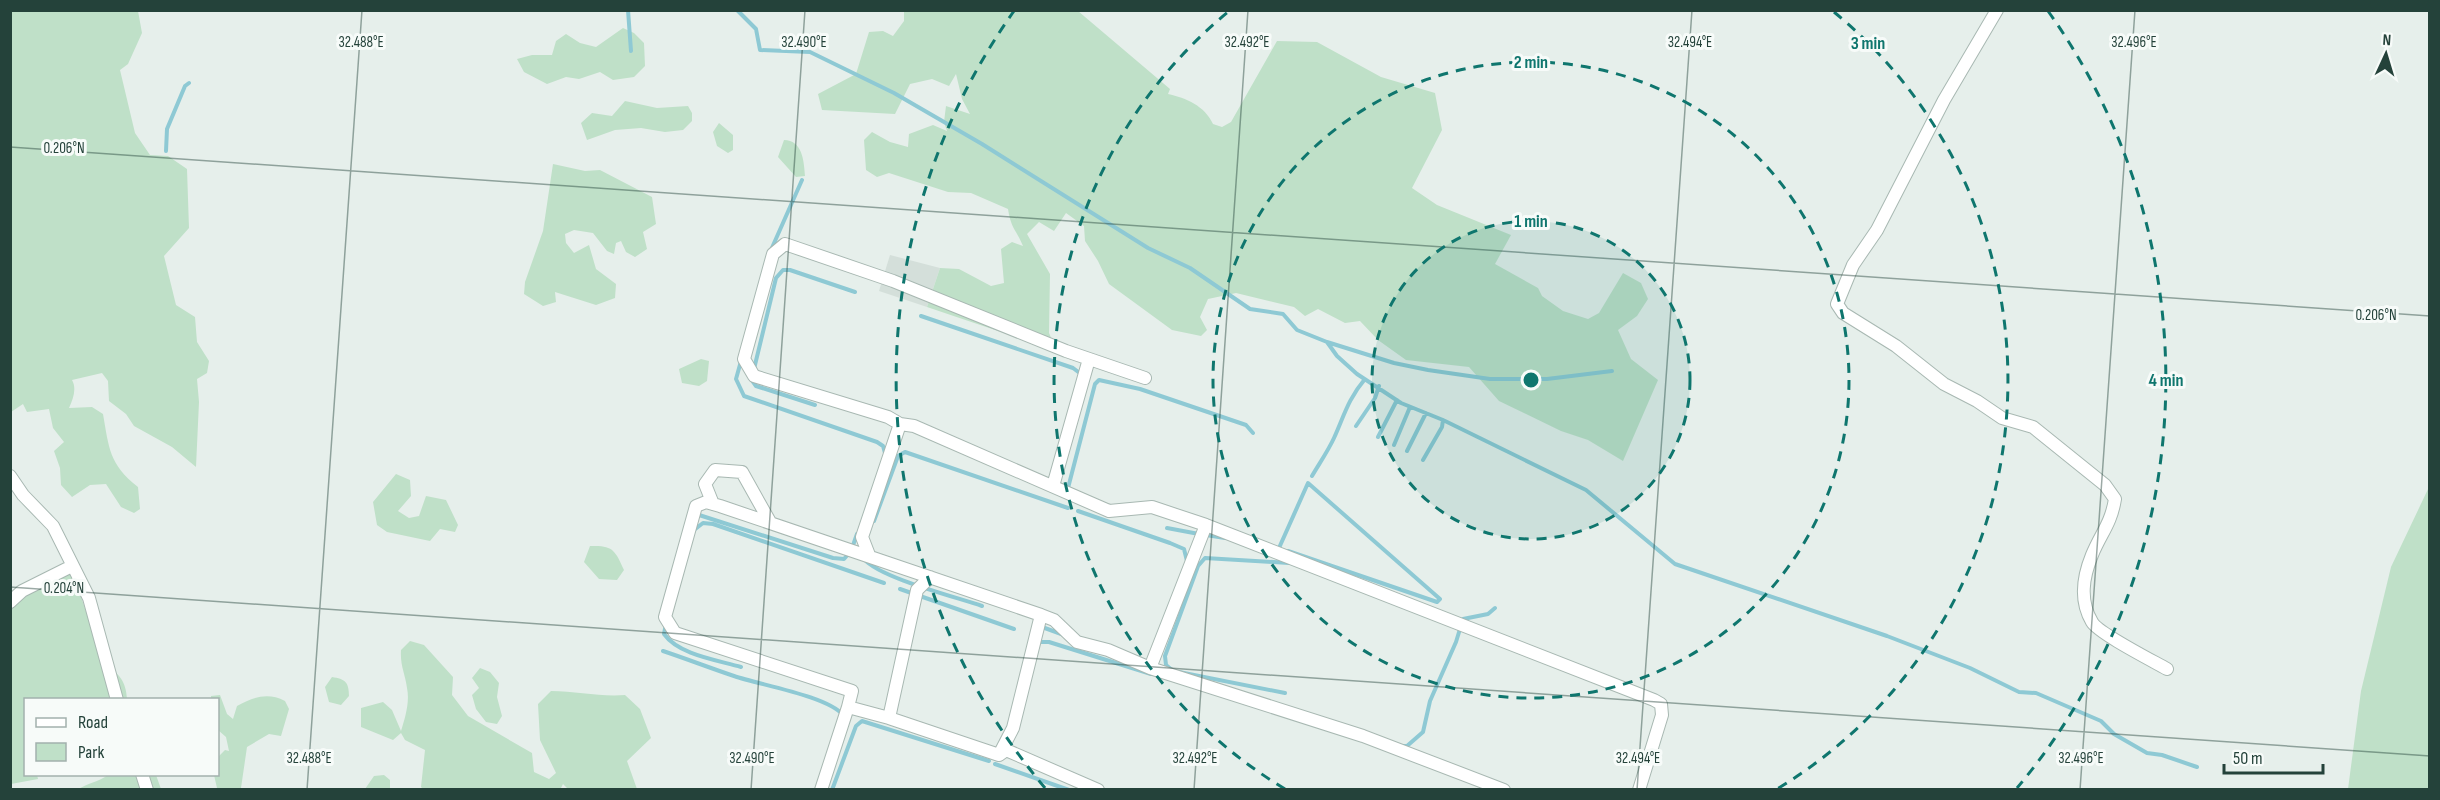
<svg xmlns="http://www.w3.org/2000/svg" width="2440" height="800" viewBox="0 0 2440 800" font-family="'Sofia Sans Condensed',sans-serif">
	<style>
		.built { fill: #d4dfda }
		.green { fill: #bfe0c8 }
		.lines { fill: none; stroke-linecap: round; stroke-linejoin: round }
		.stream { stroke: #8ec9d4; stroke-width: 4 }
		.street-casing { stroke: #a8b8b2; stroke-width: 14 }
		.street { stroke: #fff; stroke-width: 12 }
		.ticks { fill: none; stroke: #24423a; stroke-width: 1.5; stroke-opacity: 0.45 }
		.ring { fill: none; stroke: #0f766e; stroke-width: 3; stroke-dasharray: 10 8 }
		.ticks-label { font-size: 15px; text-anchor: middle; fill: #24423a; stroke: #f7fbf9; stroke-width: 6; stroke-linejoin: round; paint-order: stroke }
		.centre { fill: #0f766e; stroke: #f7fbf9; stroke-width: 3 }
		.ring-label { font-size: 18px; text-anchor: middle; font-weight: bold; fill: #0f766e; stroke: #f7fbf9; stroke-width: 6; stroke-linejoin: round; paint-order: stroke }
	</style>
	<rect width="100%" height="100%" fill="#e6efeb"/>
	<!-- built -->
	<path class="built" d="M890 255 940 268 927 307 879 291Z"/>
	<!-- green -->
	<path class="green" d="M11 10 138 11 142 33 128 64 120 70 135 133 150 155 168 156 187 169 189 228 164 256 176 305 195 317 197 342 209 361 207 373 197 379 199 402 196 467 172 447 134 426 126 414 109 401 108 381 102 373 72 380C77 389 73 399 69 408L92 407 103 414C109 448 109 464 138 487L140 509 134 513 121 507 106 484 90 485 72 497 61 485 60 468 54 451 64 442 53 428 49 409 27 412 23 404 11 412Z
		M904 11H1078L1170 89 1168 94C1186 98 1205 106 1213 124L1222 127 1231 122 1277 41 1317 42 1381 77 1435 93 1442 130 1412 188 1437 205 1511 235 1495 264 1538 288 1542 296 1563 311 1588 319 1599 313 1623 273 1641 283 1648 299 1637 316 1618 330 1631 359 1658 380 1623 461 1588 440 1561 431 1499 401 1469 367 1406 360 1378 340 1360 321 1345 323 1318 309 1305 316 1294 307 1236 293 1208 299 1200 317 1207 330 1201 336 1172 330 1109 284 1098 261 1085 241 1084 226 1066 213 1054 231 1039 222 1027 234 1050 274 1049 333 1057 351 927 307 940 268 959 269 991 286 1004 283 1001 249 1012 242 1023 246C1016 229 1011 229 1008 209L971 193 948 192 889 173 877 177 866 170 864 140 872 132 890 142 908 147 909 134 933 125 947 131 944 122 946 106 970 114 962 99 956 74 949 86 932 79 910 84 895 114 822 110 818 94 856 74 869 32 883 31 893 36 904 21Z
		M623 28 634 33 644 43 645 66 634 77 613 80 600 72 579 79 566 77 547 84 524 72 517 59 532 55H552L556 41 566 34 580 43 596 47Z
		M625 101 657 108 688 106 692 113V121L683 130 665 132 641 128 615 130 587 140 581 123 592 113 612 116Z
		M719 123 733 135V150L728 153 717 146 713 132Z
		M784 140C802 140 804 160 805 176L796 177 778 157Z
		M553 164 585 171 600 170 652 197 656 224 643 232 647 249 635 257 626 252 621 241 616 243 614 254 607 251 593 233 574 230 565 234 566 243 574 253 589 245 596 269 616 284 615 298 596 305 555 292 556 302 543 306 524 294 525 282 543 231Z
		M701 359 709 361 707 381 699 386 682 383 679 369Z
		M396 474 410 480 411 496 398 511 409 518 419 516 426 496 446 500 458 525 455 532 440 529 430 541 387 532 377 525 373 502Z
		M2429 487V789H2348L2361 691 2391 567Z
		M590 546C613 545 615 550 624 570L617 580 599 579 584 562Z
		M63 575H70L75 579 104 665C120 673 126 682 127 699L26 700V774L37 775 38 779 11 784 10 606 27 594Z
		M410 641 424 645 453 677 452 695 468 716 532 753 534 772 549 779 556 773 540 740 538 704 551 691C576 691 600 697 625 695L640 709 651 738 627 761 637 789H568L563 784 560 790 423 789 421 787 425 750 405 740 401 733 393 740 361 727V708L383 702 392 710 401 731C405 718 410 702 407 688 405 673 400 666 401 650Z
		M480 668 490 672 499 683 497 697 502 716 497 724 486 722 476 709 472 695 479 688 472 678Z
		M332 677C345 679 349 682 349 696L341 705 329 702 325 687Z
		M220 695 227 714 233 719 237 706C253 697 268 692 285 701L289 709 281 736 269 734 247 747 241 788H217L214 775 218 774V757L225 750 229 751 226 737 218 730V700L211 699V696Z
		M108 775H156L161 789 77 790C87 783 99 782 108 775Z
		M384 775 390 780V789H365L374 776Z"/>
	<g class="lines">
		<!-- stream -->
		<path class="stream" d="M628 10 631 51
			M737 10 756 29 760 50 810 52 894 93 982 144 1148 248 1190 268 1250 309 1283 314 1297 330 1327 342 1394 363 1428 370 1490 379H1547L1612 371
			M166 151 167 129 185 86 189 83
			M771 250 802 180
			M921 316 1073 368 1081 374
			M1327 342 1337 356 1357 374 1401 403 1443 420 1586 490 1675 564 1887 636 1970 668 2019 692 2036 693 2101 721 2114 734 2147 753 2162 755 2197 767
			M741 361 736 379 744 396 877 442 883 446 885 453
			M754 369 776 278 783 270H790L855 292
			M751 379 756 386 815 405
			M1356 426 1375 398 1379 386
			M1378 437 1397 400
			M1394 445 1410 407
			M1407 451 1426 413
			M1423 460 1442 427 1443 420
			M1312 476C1319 464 1328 451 1334 438 1344 416 1348 399 1365 379
			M1070 491 1068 488 1095 384 1099 380 1140 389 1246 425 1253 433
			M1078 511 1170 543 1184 549 1187 561
			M696 514 833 558 844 559 851 551 857 534
			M874 521 898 456 905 452 1068 508
			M1167 528 1199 534
			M694 530 703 523 713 524 884 583
			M1206 535 1225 538
			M1279 548 1308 483 1440 599 1437 602 1288 551
			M864 559C880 578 956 597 982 606
			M900 589 1014 629
			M666 624 664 634C679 655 717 660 741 667
			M1042 627 1064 635
			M1038 642H1049L1151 674
			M663 651C687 659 710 668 734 676 760 685 827 696 843 715
			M1172 670 1166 665 1165 656 1198 566 1205 558 1289 563
			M1179 672 1285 693
			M1400 746H1407L1423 732 1430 701 1456 642 1463 619 1488 614 1495 608
			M995 764 1069 790
			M832 790 856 726 862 721 989 761"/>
		<defs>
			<path id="street" d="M1997 10 1944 100 1877 230 1853 265 1837 304 1843 313 1896 346 1944 384 1977 401 2002 418 2033 427 2105 485 2115 499C2111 524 2101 533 2092 555 2083 577 2079 600 2092 622 2098 633 2153 661 2167 669
				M900 424 888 417 754 376 744 359 773 254 785 244 893 281 1066 351 1145 378
				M10 476 23 495 53 526 89 598 117 700
				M1053 486 1089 359
				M713 504 705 484 715 470 742 472 770 522
				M869 555 862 537 900 424 914 426 1109 511 1152 507 1206 525 1654 700 1661 704 1662 715 1639 790
				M10 602 22 591 72 566
				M1041 615 1054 620 1077 642 1108 650 1150 668 1363 736 1504 790
				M1150 668 1206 525
				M848 707 852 691 675 633 665 617 696 506 706 502 720 506 1041 615 1013 728 999 755
				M889 718 917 590 930 577
				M142 774 147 790
				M821 790 848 707 889 718 999 755 1006 750 1098 790"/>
		</defs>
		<!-- street casing -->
		<use href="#street" class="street-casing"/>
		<!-- street -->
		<use href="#street" class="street"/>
	</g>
	<!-- ticks -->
	<path class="ticks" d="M10 147 2430 316M10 587 2430 756M307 790 362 10M751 790 805 10M1194 790 1248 10M1637 790 1692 10M2080 790 2135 10"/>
	<!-- distance rings -->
	<circle cx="1531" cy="380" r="159" fill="#0f766e" fill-opacity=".12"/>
	<g class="ring">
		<circle cx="1531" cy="380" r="159"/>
		<circle cx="1531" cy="380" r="318"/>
		<path d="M1285 789A477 477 0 0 1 1228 12M1834 12A477 477 0 0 1 1777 789"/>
		<path d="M1045 788A635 635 0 0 1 1014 11M2048 11A635 635 0 0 1 2017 788"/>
	</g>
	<g class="ticks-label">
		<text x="361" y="47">32.488°E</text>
		<text x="804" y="47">32.490°E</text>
		<text x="1247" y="47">32.492°E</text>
		<text x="1690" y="47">32.494°E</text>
		<text x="2134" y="47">32.496°E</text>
		<text x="64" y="153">0.206°N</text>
		<text x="2376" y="320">0.206°N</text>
		<text x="64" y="593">0.204°N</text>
		<text x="309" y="763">32.488°E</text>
		<text x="752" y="763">32.490°E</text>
		<text x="1195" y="763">32.492°E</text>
		<text x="1638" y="763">32.494°E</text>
		<text x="2081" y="763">32.496°E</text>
	</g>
	<circle cx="1531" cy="380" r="9" class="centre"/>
	<g class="ring-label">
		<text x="1868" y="49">3 min</text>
		<text x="1531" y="68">2 min</text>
		<text x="1531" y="227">1 min</text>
		<text x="2166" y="386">4 min</text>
	</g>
	<!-- border -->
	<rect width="2440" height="800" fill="none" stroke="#24423a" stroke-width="24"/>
	<!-- legend -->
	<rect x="24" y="698" width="195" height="78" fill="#f7fbf9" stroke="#a3b1ad" stroke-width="1.5"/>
	<rect x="36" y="718" width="30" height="9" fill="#ffffff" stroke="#a3b1ad" stroke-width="1.5"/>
	<text x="78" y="728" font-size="18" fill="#24423a">Road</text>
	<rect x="36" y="743" width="30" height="18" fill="#bfe0c8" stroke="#a3b1ad" stroke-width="1.5"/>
	<text x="78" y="758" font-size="18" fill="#24423a">Park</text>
	<!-- north arrow -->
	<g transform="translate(2386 54) rotate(4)" stroke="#f7fbf9" stroke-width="4.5" paint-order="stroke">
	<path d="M0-4.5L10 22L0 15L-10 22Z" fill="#24423a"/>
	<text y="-9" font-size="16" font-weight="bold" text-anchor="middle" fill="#24423a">N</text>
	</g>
	<!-- scale -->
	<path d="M2224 764v9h99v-9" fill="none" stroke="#24423a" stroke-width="3"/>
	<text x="2233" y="764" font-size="18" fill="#24423a" stroke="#f7fbf9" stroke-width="4.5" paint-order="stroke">50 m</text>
</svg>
